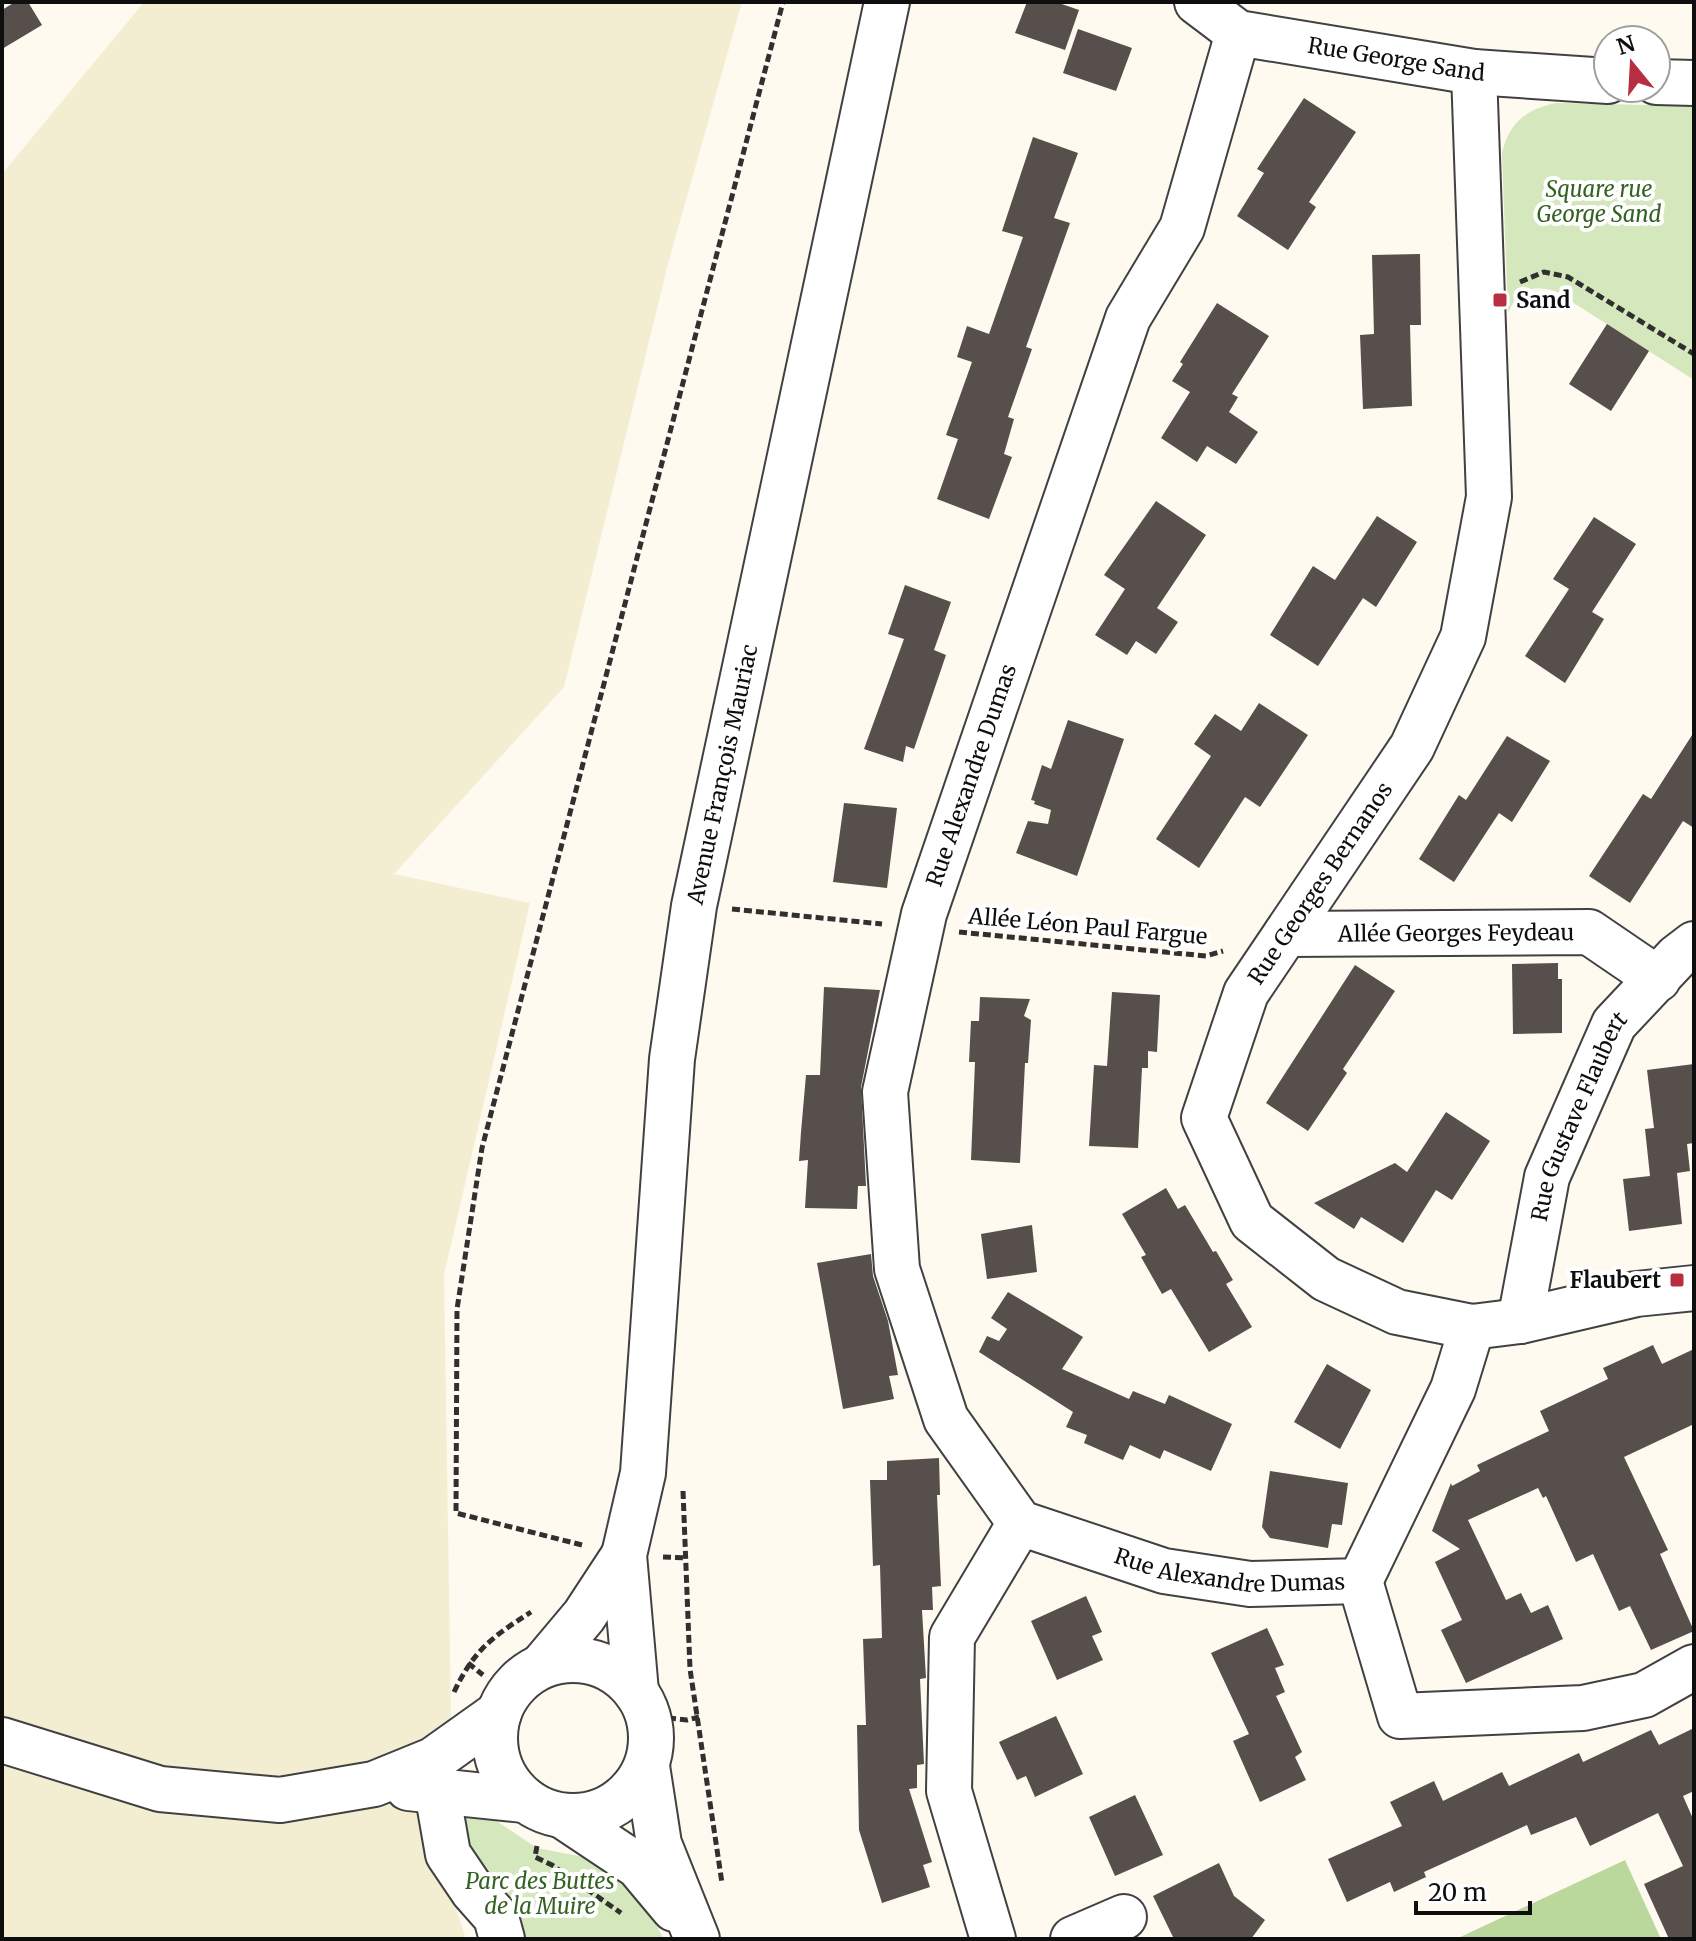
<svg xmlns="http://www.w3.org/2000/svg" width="1696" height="1941" viewBox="0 0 1696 1941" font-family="Merriweather,serif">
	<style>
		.farmland { fill: #f3eed2 }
		.green { fill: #d5e7bc }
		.forest { fill: #bad79c }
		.building { fill: #564f4b }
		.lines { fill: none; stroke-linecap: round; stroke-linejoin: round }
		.minor-casing { stroke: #414141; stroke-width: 48 }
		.path { stroke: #303030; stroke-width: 5; stroke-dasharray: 8 4; stroke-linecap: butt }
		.minor { stroke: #fff; stroke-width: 44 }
		.poi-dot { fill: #b62e3f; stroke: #fff; stroke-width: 3 }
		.labels { text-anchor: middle; stroke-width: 8; stroke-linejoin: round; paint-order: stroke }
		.street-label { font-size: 22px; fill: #0e0e0e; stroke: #fff }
		.park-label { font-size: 22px; font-style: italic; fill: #346222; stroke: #fff }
		.poi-label { font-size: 22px; font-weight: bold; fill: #0e0e0e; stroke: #fff; text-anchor: start }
	</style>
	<rect width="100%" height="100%" fill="#fefaf0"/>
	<!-- farmland -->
	<path class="farmland" d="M144 2H742L669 260 564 687 394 874 530 903 444 1275 454 1903 466 1939H2V174Z"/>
	<!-- green -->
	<path class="green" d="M1556 103 1694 106V380L1555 291C1530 284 1519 290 1508 313L1502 154C1508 123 1527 109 1556 103Z
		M454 1807 489 1816 537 1848 594 1859 625 1887 655 1923 664 1939H510L468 1872Z"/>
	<!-- forest -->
	<path class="forest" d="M1625 1860 1661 1939H1456Z"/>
	<!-- building -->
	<path class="building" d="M15 2H28L42 25 2 49V10Z
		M1027 2H1056L1079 10 1065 50 1015 33Z
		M1078 29 1132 48 1116 91 1063 73Z
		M1304 98 1356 132 1309 202 1316 207 1288 250 1237 216 1264 173 1257 169Z
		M1033 137 1078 153 1054 218 1070 223 1026 347 1032 349 1008 417 1014 419 1004 454 1012 457 989 519 937 499 958 439 946 435 972 362 957 357 967 326 989 334 1023 237 1002 231Z
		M1420 254 1421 325H1410L1412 406 1363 409 1360 335 1374 334 1372 255Z
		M1217 303 1269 336 1232 394 1238 397 1229 412 1258 432 1236 464 1207 446 1197 462 1161 438 1190 392 1172 381 1183 364 1180 362Z
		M1607 324 1649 351 1611 411 1569 384Z
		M1156 501 1206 535 1157 608 1178 622 1156 654 1136 641 1127 655 1095 635 1125 589 1104 575Z
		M1377 516 1417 542 1376 607 1363 598 1318 666 1270 635 1313 566 1335 580Z
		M1594 517 1636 544 1592 612 1604 619 1565 683 1525 656 1569 589 1553 579Z
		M905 585 951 602 934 650 946 655 914 749 906 746 903 762 864 749 904 639 888 634Z
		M1259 703 1308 735 1260 807 1245 797 1199 868 1156 839 1211 756 1194 744 1215 714 1241 731Z
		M1068 720 1124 739 1077 876 1016 853 1028 821 1048 824 1051 810 1034 804 1035 801 1031 800 1042 765 1051 769Z
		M1694 732V828L1683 821 1630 903 1589 876 1643 794 1651 799Z
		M1507 736 1550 761 1512 822 1499 813 1454 882 1419 859 1459 795 1466 800Z
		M844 803 897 808 887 888 833 882Z
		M1558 963V979H1562V1033L1513 1034 1512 964Z
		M1355 965 1395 991 1343 1069 1347 1073 1308 1131 1266 1103Z
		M824 987 880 990 861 1087 866 1186H858L857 1209 805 1208 808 1160 799 1161 801 1132 806 1075H820Z
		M1112 992 1160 995 1157 1052 1148 1051V1068H1142L1138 1148 1089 1146 1094 1065 1107 1066Z
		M980 997 1030 999 1024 1016 1031 1020 1028 1063H1025L1020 1163 971 1160 975 1062H969L971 1021H979Z
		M1694 1064V1143L1687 1144 1690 1171 1677 1173 1682 1224 1629 1231 1623 1179 1650 1176 1645 1129 1654 1128 1647 1070Z
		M1446 1112 1490 1141 1452 1200 1436 1190 1403 1243 1361 1217 1354 1229 1314 1203 1395 1163 1407 1172Z
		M1166 1188 1178 1209 1185 1205 1213 1252 1216 1251 1233 1280 1226 1284 1252 1327 1209 1352 1171 1289 1162 1294 1141 1257 1146 1255 1122 1214Z
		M1032 1225 1037 1272 987 1279 981 1234Z
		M871 1254 873 1276 888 1321 898 1375 889 1376 894 1399 843 1409 817 1263Z
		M1008 1292 1083 1337 1062 1369 1129 1399 1133 1391 1165 1404 1169 1395 1232 1424 1211 1471 1164 1450 1160 1459 1130 1445 1123 1460 1084 1443 1087 1435 1066 1427 1073 1412 979 1352 987 1336 999 1341 1007 1329 991 1318Z
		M1653 1345 1662 1364 1694 1349V1424L1624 1457 1668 1550 1660 1554 1694 1631 1651 1650 1630 1606 1619 1611 1593 1554 1576 1562 1546 1496 1543 1498 1538 1488 1468 1520 1506 1600 1521 1593 1531 1613 1548 1605 1563 1639 1466 1683 1441 1630 1462 1620 1435 1562 1460 1549 1432 1531 1451 1483 1452 1486 1480 1471 1477 1465 1549 1431 1540 1411 1608 1379 1603 1368Z
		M1327 1364 1371 1390 1340 1449 1294 1422Z
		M939 1458 940 1495H937L941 1586 932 1587 933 1610H922L926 1678 920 1679 924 1764 917 1765V1788L909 1789 932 1862 923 1865 930 1887 882 1903 859 1830 857 1725H866L863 1639 882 1638 880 1565 873 1566 870 1480H887V1461Z
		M1270 1471 1348 1483 1342 1525 1332 1524 1328 1548 1270 1538 1262 1527Z
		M1086 1596 1102 1632 1092 1636 1103 1660 1057 1680 1031 1621Z
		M1267 1628 1284 1665 1275 1668 1285 1692 1276 1696 1302 1752 1295 1757 1306 1780 1260 1802 1233 1741 1249 1734 1211 1653Z
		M1056 1716 1083 1774 1035 1797 1026 1776 1017 1780 999 1742Z
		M1694 1728V1791L1683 1796 1694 1821V1939H1669L1644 1884 1683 1866 1658 1813 1590 1846 1576 1817 1531 1835 1527 1825 1424 1872 1426 1877 1394 1892 1390 1882 1347 1902 1328 1859 1402 1826 1390 1802 1434 1781 1443 1801 1502 1772 1509 1786 1579 1753 1583 1762 1651 1730 1659 1745Z
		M1135 1795 1163 1855 1115 1876 1089 1817Z
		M1219 1863 1234 1896 1265 1920 1251 1939H1174L1153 1896Z"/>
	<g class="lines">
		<defs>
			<g id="minor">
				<path id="s1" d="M1197 2 1238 33 1474 72 1608 81"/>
				<path id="s2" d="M1238 33 1182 228 1128 318 924 914 885 1092 897 1269 946 1419 1020 1523 1164 1571 1250 1584 1360 1581 1453 1389 1472 1327"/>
				<path d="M1474 72 1489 497 1463 637 1412 747 1246 993 1204 1118 1252 1221 1326 1279 1397 1312 1472 1327 1520 1321 1636 1294 1694 1288"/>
				<path d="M1656 82 1694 83"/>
				<path id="s3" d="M1286 934 1589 932 1658 979"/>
				<path id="s4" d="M1520 1321 1547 1177 1614 1024 1677 957 1694 944"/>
				<path d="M1360 1581 1400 1716 1583 1708 1644 1695 1694 1667"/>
				<circle cx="573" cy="1738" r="78"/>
				<path d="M542 1666 584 1616 624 1555"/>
				<path id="s5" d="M636 1692 624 1555 643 1473 672 1059 694 906 887 2"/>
				<path d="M2 1740 160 1789 280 1800 374 1784 433 1760 499 1713"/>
				<path d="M647 1766 659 1844 697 1939"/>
				<path d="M408 1788 524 1800"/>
				<path d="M437 1791 448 1854 473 1891 496 1917 502 1939"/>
				<path d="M563 1816 638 1866 674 1909"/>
				<path d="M993 1939 949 1791 952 1637 1020 1523"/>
				<path d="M1073 1939 1124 1917"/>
			</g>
		</defs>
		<!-- minor casing -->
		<use href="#minor" class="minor-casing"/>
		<!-- path -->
		<path class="path" d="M1520 282 1544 272 1568 277 1694 354
			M732 909 882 924
			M959 932 1206 956 1223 951
			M683 1491 690 1669 722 1883
			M582 1545 456 1513 457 1309 482 1148 783 2
			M663 1557 686 1558
			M468 1663 483 1675
			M454 1692C474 1650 492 1637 531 1612
			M668 1718 687 1720 699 1717
			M537 1846 535 1857 552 1865 621 1913"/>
		<!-- minor -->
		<use href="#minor" class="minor"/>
	</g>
	<!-- markers -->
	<g class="poi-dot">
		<rect x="1492" y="292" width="16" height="16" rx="4"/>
		<rect x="1669" y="1272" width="16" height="16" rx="4"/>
	</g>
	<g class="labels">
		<!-- street labels -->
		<g class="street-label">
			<text dy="8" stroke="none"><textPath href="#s1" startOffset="212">Rue George Sand</textPath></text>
			<text dy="8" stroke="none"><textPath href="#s5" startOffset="926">Avenue François Mauriac</textPath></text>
			<text transform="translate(971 775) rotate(-71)" y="8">Rue Alexandre Dumas</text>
			<text transform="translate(1320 883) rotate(-56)" y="8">Rue Georges Bernanos</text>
			<text transform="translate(1088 926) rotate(5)" y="8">Allée Léon Paul Fargue</text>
			<text dy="8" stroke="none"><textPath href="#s3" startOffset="170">Allée Georges Feydeau</textPath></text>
			<text dy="8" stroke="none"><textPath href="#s4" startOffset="214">Rue Gustave Flaubert</textPath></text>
			<text dy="8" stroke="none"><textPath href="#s2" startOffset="1800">Rue Alexandre Dumas</textPath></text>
		</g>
		<!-- park labels -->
		<g class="park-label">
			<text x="1599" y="197">Square rue<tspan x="1599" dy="25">George Sand</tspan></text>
			<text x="540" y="1889">Parc des Buttes<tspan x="540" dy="25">de la Muire</tspan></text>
		</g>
		<!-- poi labels -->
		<g class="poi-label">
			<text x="1516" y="308">Sand</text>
			<text x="1661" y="1288" text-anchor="end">Flaubert</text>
		</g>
	</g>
	<!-- border -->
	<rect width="1696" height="1941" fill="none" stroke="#0e0e0e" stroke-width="8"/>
	<!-- north arrow -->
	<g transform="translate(1632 64) rotate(342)"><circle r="38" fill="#ffffff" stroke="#9f9f9f" stroke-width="2"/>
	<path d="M0-6L14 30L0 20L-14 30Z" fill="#b62e3f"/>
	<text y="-12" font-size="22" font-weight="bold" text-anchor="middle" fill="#0e0e0e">N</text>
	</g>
	<!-- scale -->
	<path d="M1416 1901v12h114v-12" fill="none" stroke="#0e0e0e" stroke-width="4"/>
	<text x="1428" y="1901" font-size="24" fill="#0e0e0e" stroke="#ffffff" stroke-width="6" paint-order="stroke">20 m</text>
</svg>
